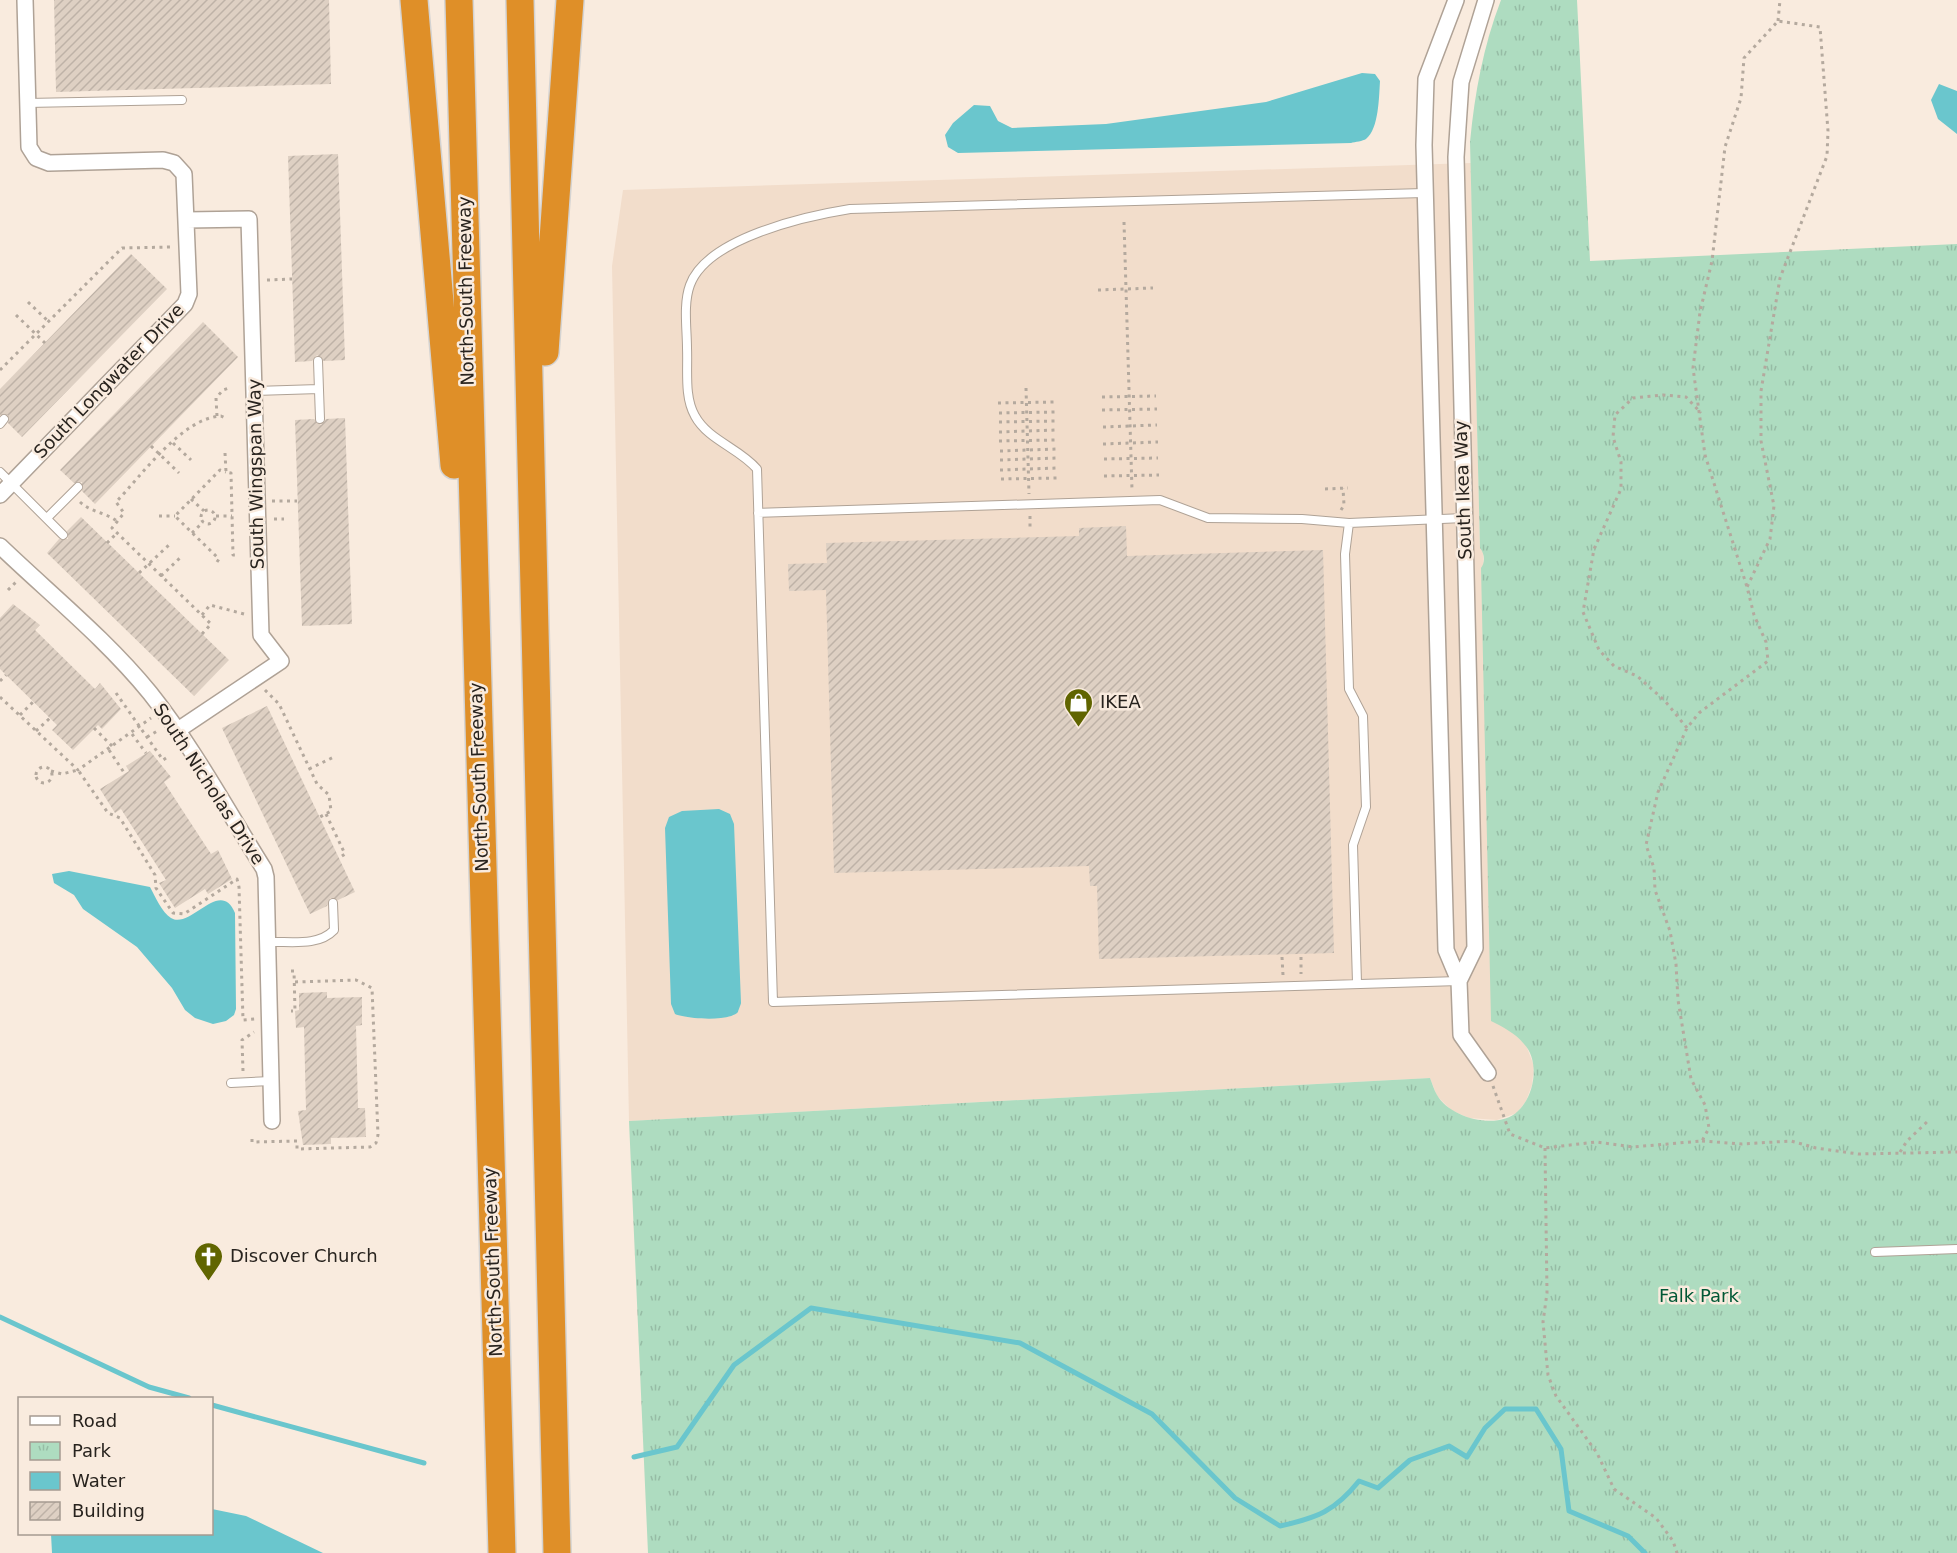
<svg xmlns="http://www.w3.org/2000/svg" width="1957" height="1553" viewBox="0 0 1957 1553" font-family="'DejaVu Sans',sans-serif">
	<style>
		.built { fill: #f2ddcb }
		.park { fill: url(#park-tufts) }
		.water { fill: #6ac6cd }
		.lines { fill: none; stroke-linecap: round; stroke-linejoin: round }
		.stream { stroke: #6ac6cd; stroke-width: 5 }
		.building { fill: url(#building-hatch) }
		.lane-casing { stroke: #afa296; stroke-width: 10 }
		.street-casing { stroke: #afa296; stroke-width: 18 }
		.highway-casing { stroke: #d4d3d2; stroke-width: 30 }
		.path { stroke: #b4a99e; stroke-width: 3; stroke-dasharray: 3 4.5; stroke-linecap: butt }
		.lane { stroke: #fff; stroke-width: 8 }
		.street { stroke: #fff; stroke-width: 15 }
		.highway { stroke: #df8f28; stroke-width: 27 }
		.labels { text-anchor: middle; stroke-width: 5; stroke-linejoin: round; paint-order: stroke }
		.street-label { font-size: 18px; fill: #28231e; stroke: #f9ebde }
		.poi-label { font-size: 18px; fill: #28231e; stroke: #f9ebde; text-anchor: start }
		.park-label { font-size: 18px; fill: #005835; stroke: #f9ebde }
	</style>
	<defs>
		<pattern id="park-tufts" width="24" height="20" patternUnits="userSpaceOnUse" patternTransform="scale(1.5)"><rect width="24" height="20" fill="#aedcc0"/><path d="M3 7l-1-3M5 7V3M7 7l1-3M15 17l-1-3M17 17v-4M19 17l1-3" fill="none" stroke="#96bca5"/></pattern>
		<pattern id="building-hatch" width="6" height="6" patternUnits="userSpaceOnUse" patternTransform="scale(1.5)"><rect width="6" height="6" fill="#ded0c3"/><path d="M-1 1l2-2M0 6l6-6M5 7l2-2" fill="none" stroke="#beb2a7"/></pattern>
	</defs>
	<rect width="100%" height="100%" fill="#f9ebde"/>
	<!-- built -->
	<path class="built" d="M1471 163 1480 548 1483 552 1509 1029 1526 1045 1534 1066 1532 1085 1526 1101 1517 1113 1497 1120 1469 1118 1451 1110 1437 1096 1430 1078 629 1121 612 266 623 190Z"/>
	<!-- park -->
	<path class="park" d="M1501 0H1577L1590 261 1957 244V1553H648L629 1121 1430 1078C1432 1083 1434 1090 1437 1095 1450 1118 1498 1131 1518 1111 1535 1095 1540 1061 1524 1044 1515 1033 1503 1027 1491 1021L1481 568C1485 563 1485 554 1480 548L1470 142C1475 92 1483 47 1501 0Z"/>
	<!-- water -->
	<path class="water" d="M1362 73 1375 74 1380 81C1379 96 1379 129 1366 139 1363 141 1355 142 1351 143L958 153 948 147 945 135 953 123 974 105 990 106 998 121 1012 128 1106 124 1266 102Z
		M1939 84 1957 91V134L1938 119 1931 100Z
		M719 809 730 814 734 824 741 1003C741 1004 738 1011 738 1012 729 1022 687 1019 675 1014L671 1004 665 828 669 817 682 811Z
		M69 871 150 887C155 896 162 913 171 918 191 930 220 877 235 913L236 1009 234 1015 226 1021 213 1024 195 1018 185 1010 172 988 137 947 83 909 74 895 54 883 52 874Z
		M212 1509 246 1516 323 1553H52L51 1534H212Z"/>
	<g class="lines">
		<!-- stream -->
		<path class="stream" d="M0 1317 149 1387 189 1398
			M212 1405 424 1463
			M634 1457 677 1447 734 1365 811 1308 1020 1343 1152 1414 1235 1498 1280 1526C1317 1518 1335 1511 1359 1481L1378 1488 1410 1460 1449 1446 1467 1457 1485 1428 1505 1409H1536L1561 1449 1569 1511 1628 1536 1645 1553"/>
	</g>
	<!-- building -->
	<path class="building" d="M54 0H329L331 84 56 92Z
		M338 154 345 360 324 361 317 355 312 361 295 362 288 156Z
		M131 254 167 289 22 437 8 423V415H0V389Z
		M203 322 238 357 95 504 82 491V482L74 483 60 470Z
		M345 418 352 624 302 626 295 420 314 419 321 425 326 419Z
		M81 517 229 660 194 696 47 553 59 539H68L67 531Z
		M1126 526 1127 556 1323 550 1334 953 1099 959 1097 886H1090L1089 866 834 873 826 590 789 591 788 564 827 563 826 543 1079 536V528Z
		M13 604 40 625 35 630 95 689 100 683 121 709 102 729 98 725 73 750 52 730 57 725 0 669V618Z
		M267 706 355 892 338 900 330 898 327 906 310 914 222 728Z
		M150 751 171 777 164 782 211 854 218 850 232 879 208 894 205 889 175 908 159 883 166 880 121 809 115 813 100 789 129 771 126 766Z
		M327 992V998L362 997V1025L356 1026 358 1108H365L366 1137 331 1138V1144L303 1145 298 1111 306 1110 304 1027 296 1028 295 1011 299 1010V993Z"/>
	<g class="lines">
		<defs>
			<path id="lane" d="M27 103 182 100
				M1424 193 850 209C806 216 707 238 690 285 683 304 687 329 687 348 688 370 684 397 695 416 708 440 739 448 757 469L773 1002 1459 981
				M318 361 320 419
				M255 391 319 389
				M0 424 4 419
				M0 472 63 535
				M758 513 1160 500 1208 518 1302 519 1349 523 1464 518
				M47 518 78 487
				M1349 523 1345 554 1349 689 1363 716 1366 807 1353 845 1357 983
				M268 942C289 941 318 947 334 930L333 903
				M231 1083 271 1081
				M1875 1252 1957 1249"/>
			<path id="street" d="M1456 0 1426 79 1424 145 1446 950 1459 981 1461 1035 1488 1073
				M0 495 185 304 189 294 184 174 174 163 163 160 49 163 36 158 29 147 25 0
				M0 546C50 594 106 639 150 693 193 747 227 810 264 869L266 877 272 1121
				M178 730 281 661 261 635 249 219 187 220
				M1459 981 1475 948 1456 157 1461 82 1486 0"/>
			<path id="highway" d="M414 0 454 465
				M459 0 502 1553
				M520 0 557 1553
				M545 352 570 0"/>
		</defs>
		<!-- lane casing -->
		<use href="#lane" class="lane-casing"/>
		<!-- street casing -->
		<use href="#street" class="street-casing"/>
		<!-- highway casing -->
		<use href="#highway" class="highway-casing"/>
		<!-- path -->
		<path class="path" d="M1778 21 1780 0
			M1124 222 1132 490
			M267 280 292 279
			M1098 290 1153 288
			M28 302 48 321
			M16 315 45 343
			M0 370 122 248 172 247
			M1026 388 1029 494
			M1102 397 1156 396
			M998 403 1055 402
			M1102 410 1157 409
			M999 413 1055 412
			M217 416 216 398 223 390 229 388
			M999 422 1055 421
			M1103 427 1157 425
			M999 432 1055 430
			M999 441 1056 440
			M173 443 191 460
			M1103 444 1158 442
			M151 446 179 473
			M1000 451 1056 449
			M225 453 226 472 231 473 233 555H235
			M1104 459 1158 458
			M1000 460 1056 458
			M1000 470 1057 468
			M1104 476 1159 475
			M1001 479 1057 478
			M1325 489 1348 488
			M191 499 204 511
			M272 501H297
			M80 502C92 513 106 512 118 522
			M201 517a7 7 0 1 1 14 0a7 7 0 1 1-14 0Z
			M1341 510 1344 505 1343 488
			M159 516H175
			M216 516H232
			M1030 516V531
			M274 519H284
			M192 533 203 522
			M107 543 117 533
			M217 562 219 559 175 516 220 470 226 472
			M139 573 170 544
			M161 576 182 556
			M8 590 17 581
			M202 615 210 605 244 614
			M202 634 211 624 112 528 124 513 116 502C142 475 182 418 221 416L227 419
			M0 681 6 675
			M265 690 279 704 317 784 329 795 331 811 320 817
			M116 693 163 760 166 758
			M0 697 78 770 151 718
			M20 715 33 702
			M94 728 113 747
			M1687 728 1665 701 1637 676 1614 666 1599 650 1583 612 1594 549 1621 489V462L1613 437 1615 415 1633 398 1663 395 1686 397 1701 413
			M36 731 50 718
			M132 734 146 753
			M147 737 159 730
			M109 750 125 774
			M36 775a8 8 0 1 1 16 0a8 8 0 1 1-16 0Z
			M309 769 334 757
			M51 771 62 774 78 770 108 813 120 818 155 875 156 888 173 913 184 914 237 879 239 887 243 1020 255 1019
			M326 814 345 854 339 858
			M1282 957 1283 975
			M1301 957V974
			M291 971H294L295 1011H291
			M243 1071 242 1040 254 1032
			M1493 1086 1510 1134 1545 1148 1596 1142 1633 1147 1702 1141 1709 1128 1705 1105 1691 1079 1678 1000 1676 964 1670 931 1655 890 1654 868 1646 845 1658 792 1687 728 1699 713 1768 661 1766 642 1754 615 1747 587 1705 455 1693 368 1700 312 1712 261 1725 147 1741 98 1744 58 1778 21 1820 27 1828 131 1827 156 1780 278 1761 391V441L1774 506 1770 539 1747 587
			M252 1139V1142L297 1141V1149L370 1147 376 1143 378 1135 372 988 356 980 294 982
			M1702 1141 1742 1144 1791 1141 1816 1148 1858 1154 1957 1152
			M1545 1148 1547 1293 1543 1322 1548 1375 1556 1396 1597 1453 1614 1489 1656 1518 1673 1541 1677 1553
			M1900 1152 1907 1141 1929 1120"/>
		<!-- lane -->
		<use href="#lane" class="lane"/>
		<!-- street -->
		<use href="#street" class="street"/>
		<!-- highway -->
		<use href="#highway" class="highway"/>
	</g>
	<!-- icons -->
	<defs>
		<symbol id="shop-pin" viewBox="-11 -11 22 30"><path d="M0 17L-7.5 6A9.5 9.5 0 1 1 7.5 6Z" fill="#606500" stroke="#f9ebde"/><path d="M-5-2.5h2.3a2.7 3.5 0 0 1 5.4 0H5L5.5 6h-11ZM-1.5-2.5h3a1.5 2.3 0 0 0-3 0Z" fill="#fff"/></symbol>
		<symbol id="church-pin" viewBox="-11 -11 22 30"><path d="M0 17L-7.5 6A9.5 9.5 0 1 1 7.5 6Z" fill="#606500" stroke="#f9ebde"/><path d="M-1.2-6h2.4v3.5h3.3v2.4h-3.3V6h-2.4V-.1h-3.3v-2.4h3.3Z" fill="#fff"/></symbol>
	</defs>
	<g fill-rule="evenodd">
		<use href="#shop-pin" x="1062" y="686" width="33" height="45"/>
		<use href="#church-pin" x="192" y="1240" width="33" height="45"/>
	</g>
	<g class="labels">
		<!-- street labels -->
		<g class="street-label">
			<text transform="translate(466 291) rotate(-91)" y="6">North-South Freeway</text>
			<text transform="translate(109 381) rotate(-46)" y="6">South Longwater Drive</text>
			<text transform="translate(256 474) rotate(-91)" y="6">South Wingspan Way</text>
			<text transform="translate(1463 490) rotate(-92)" y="6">South Ikea Way</text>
			<text transform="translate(479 777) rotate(-92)" y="6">North-South Freeway</text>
			<text transform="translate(209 784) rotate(57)" y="6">South Nicholas Drive</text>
			<text transform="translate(493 1262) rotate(-92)" y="6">North-South Freeway</text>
		</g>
		<!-- poi labels -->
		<g class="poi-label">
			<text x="1100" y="708">IKEA</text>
			<text x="230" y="1262">Discover Church</text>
		</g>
		<!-- park labels -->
		<g class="park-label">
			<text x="1699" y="1302">Falk Park</text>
		</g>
	</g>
	<!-- legend -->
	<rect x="18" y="1397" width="195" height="138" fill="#f9ebde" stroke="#a59b91" stroke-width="1.5"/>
	<rect x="30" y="1416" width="30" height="9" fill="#ffffff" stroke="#a59b91" stroke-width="1.5"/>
	<text x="72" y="1427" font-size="18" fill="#28231e">Road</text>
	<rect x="30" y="1442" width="30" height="18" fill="url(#park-tufts)" stroke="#a59b91" stroke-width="1.5"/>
	<text x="72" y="1457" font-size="18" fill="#28231e">Park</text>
	<rect x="30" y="1472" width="30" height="18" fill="#6ac6cd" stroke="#a59b91" stroke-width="1.5"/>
	<text x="72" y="1487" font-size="18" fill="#28231e">Water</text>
	<rect x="30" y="1502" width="30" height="18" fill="url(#building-hatch)" stroke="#a59b91" stroke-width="1.5"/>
	<text x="72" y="1517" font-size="18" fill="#28231e">Building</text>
</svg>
